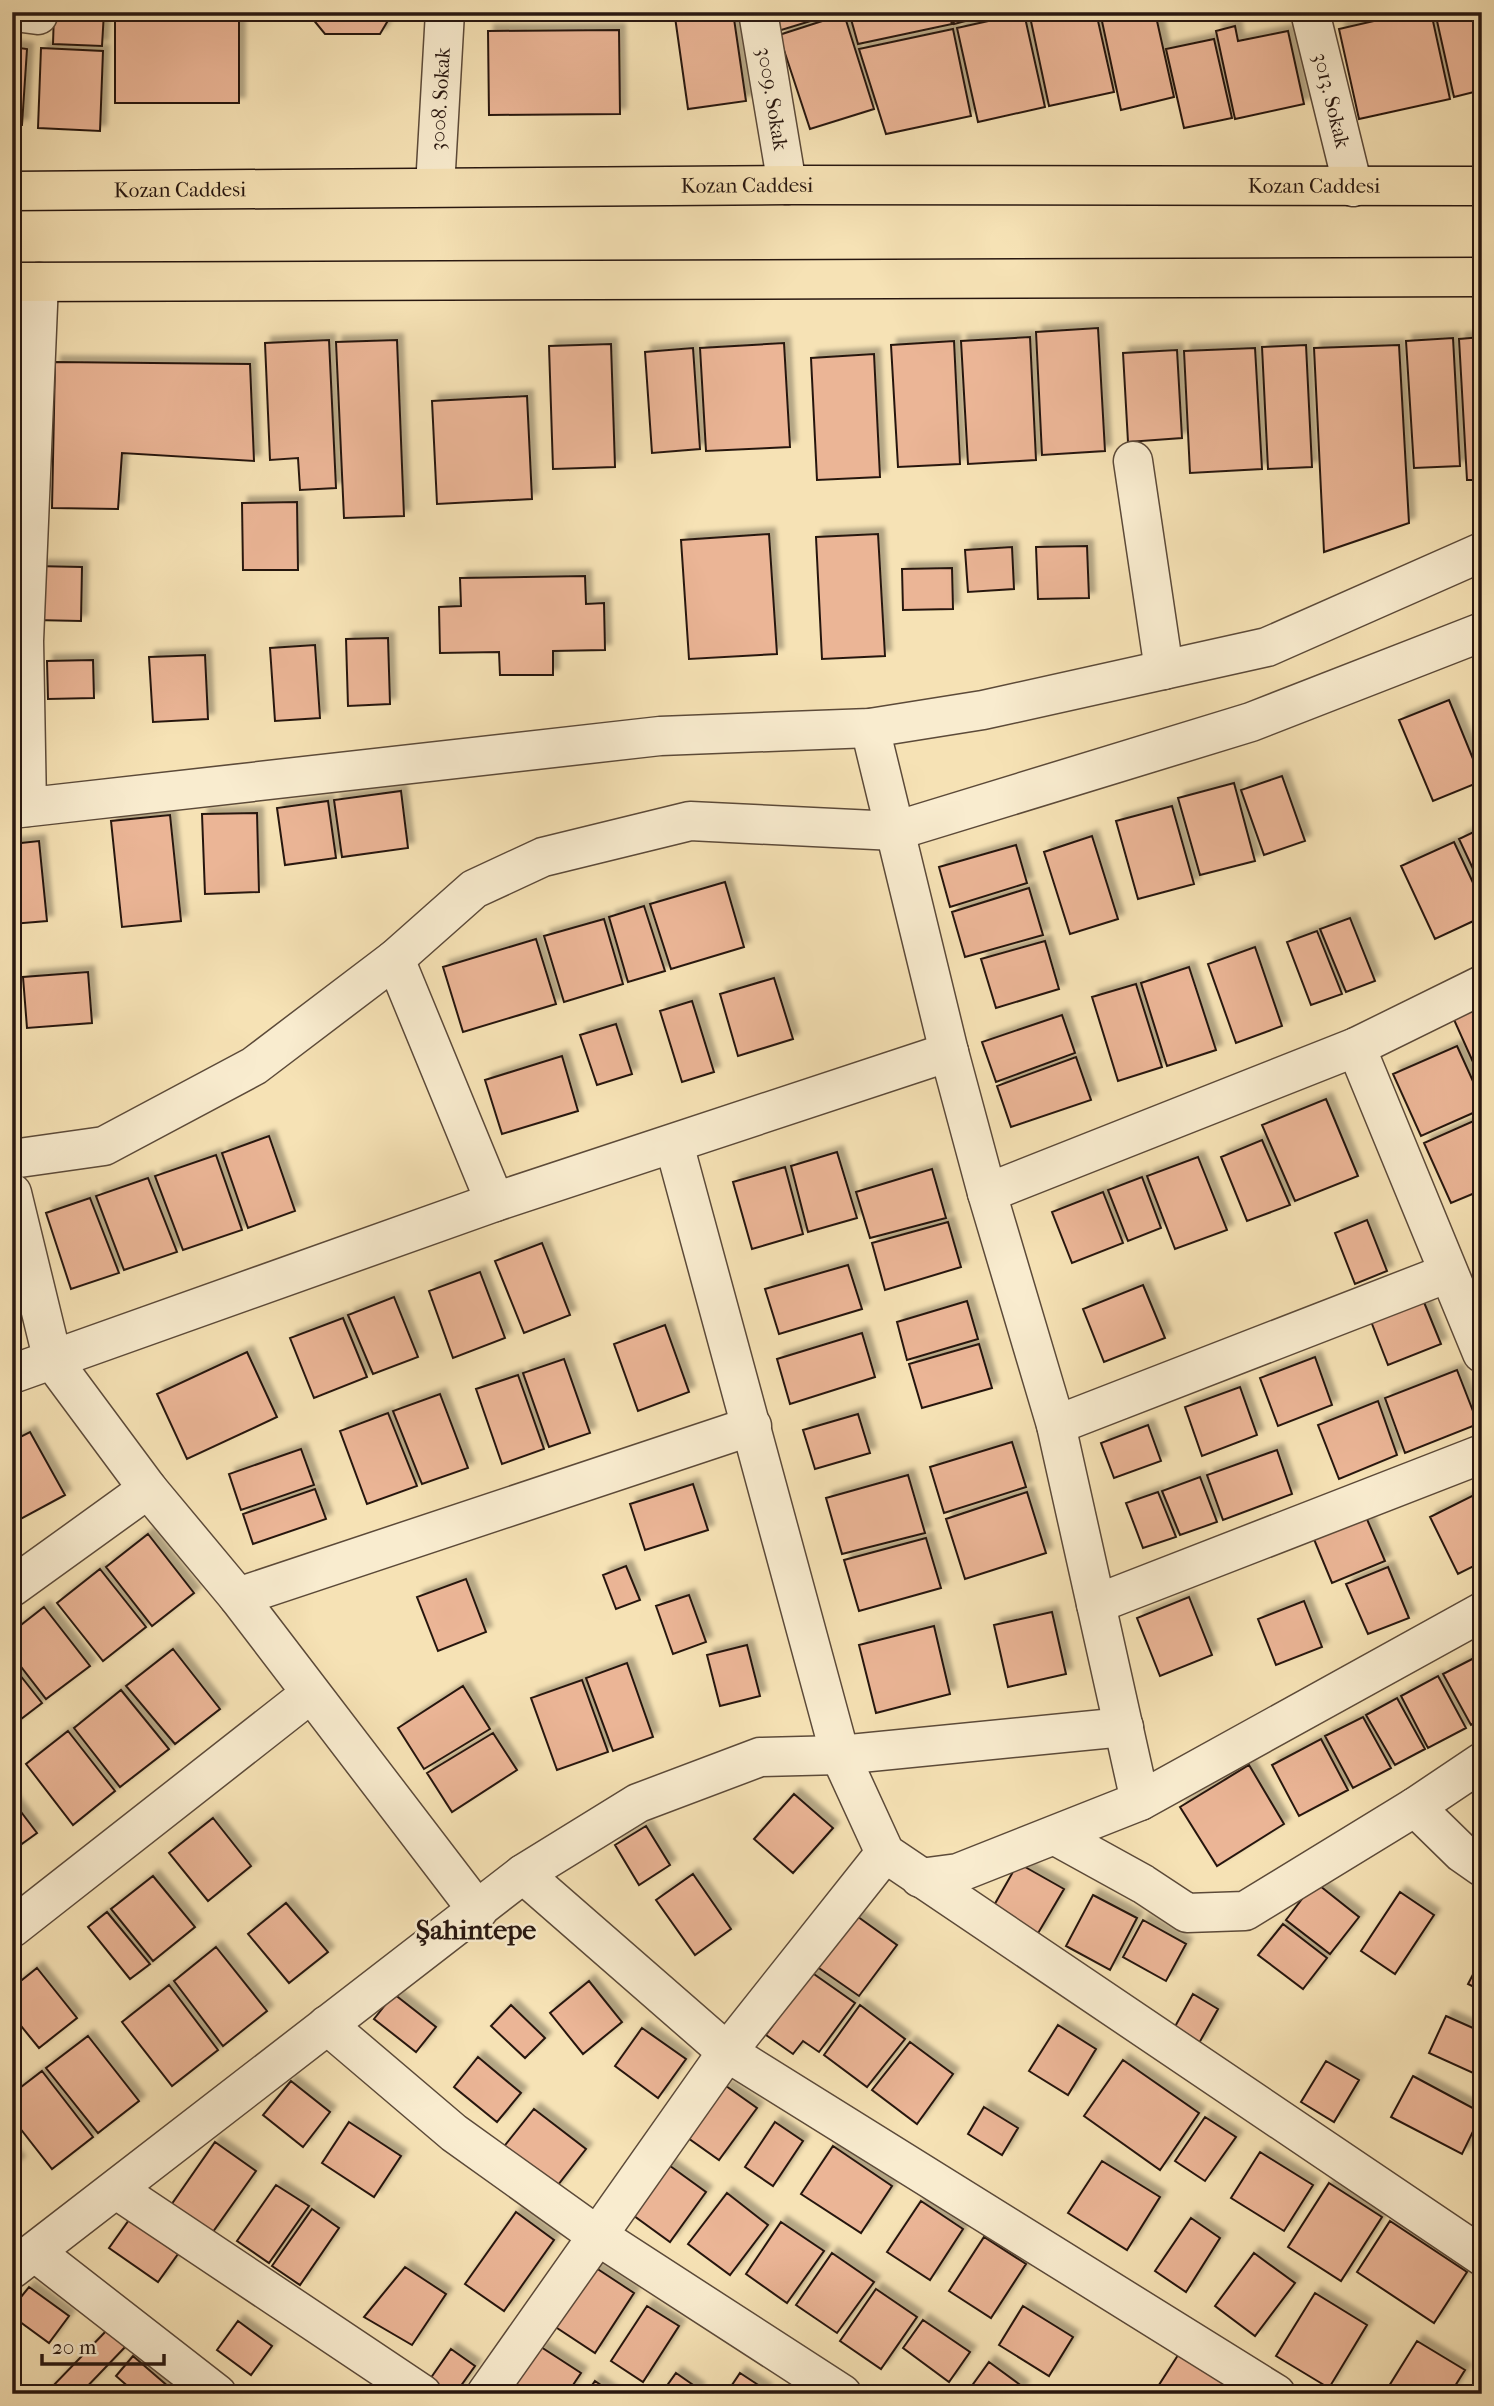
<svg xmlns="http://www.w3.org/2000/svg" width="1494" height="2406" viewBox="0 0 1494 2406" font-family="'IM FELL French Canon',serif">
	<style>
		.building { fill: #ebb596; stroke: #281710; stroke-width: 2; filter: url(#shadow) }
		.lines { fill: none; stroke-linecap: round; stroke-linejoin: round }
		.minor-casing { stroke: #5c4a39; stroke-width: 41 }
		.trunk-casing { stroke: #281710; stroke-width: 41 }
		.minor { stroke: #f9eccf; stroke-width: 38 }
		.trunk { stroke: #f6e2b5; stroke-width: 38 }
		.labels { text-anchor: middle; stroke-width: 5; stroke-linejoin: round; paint-order: stroke }
		.street-label { font-size: 21px; fill: #281710; stroke: #f9eccf }
		.district-label { font-size: 28px; font-weight: bold; fill: #281710; stroke: #f9eccf }
	</style>
	<defs>
		<filter id="shadow"><feDropShadow dx="6" dy="-6" stdDeviation="2" flood-color="#0004"/></filter>
	</defs>
	<rect width="100%" height="100%" fill="#f6e2b5"/>
	<filter id="stains"><feTurbulence type="fractalNoise" baseFrequency=".00286" numOctaves="4"/><feColorMatrix values="0 0 0 0 .2 0 0 0 0 .09 0 0 0 0 .02 0 0 0 .5 -.17"/></filter>
	<radialGradient id="worn" r=".72"><stop offset=".6" stop-color="#630" stop-opacity="0"/><stop offset="1" stop-color="#630" stop-opacity=".3"/></radialGradient>
	<!-- building -->
	<path class="building" d="M54 12H104L102 46 53 44Z
		M307 12H393L380 34H325Z
		M708 12H733L746 101 688 109 675 17Z
		M772 12H840L778 31Z
		M849 12H948L952 24 858 44Z
		M951 12H993V14L954 24Z
		M1029 12H1096L1114 92 1049 106Z
		M1100 12H1155L1174 97 1121 110Z
		M1413 12H1431L1450 99 1359 119 1339 29Z
		M1435 12H1482V90L1454 97Z
		M115 13H239V103H115Z
		M1024 13 1045 107 978 122 957 28Z
		M844 14 874 109 810 129 779 35Z
		M1235 26 1238 41 1288 31 1304 104 1235 119 1216 31Z
		M953 29 971 116 886 134 859 49Z
		M619 30 620 114 489 115 488 31Z
		M1214 39 1232 118 1184 128 1166 49Z
		M12 47 27 49 22 125 12 124Z
		M41 48 103 51 100 131 38 128Z
		M1098 328 1105 451 1042 455 1036 332Z
		M1030 337 1036 460 968 464 961 341Z
		M1482 337V480H1467L1459 339Z
		M1453 338 1460 466 1414 468 1406 341Z
		M329 340 336 488 300 490 298 458 270 460 265 343Z
		M397 340 404 516 344 518 336 342Z
		M954 341 960 464 898 467 891 345Z
		M784 343 790 447 706 451 700 348Z
		M611 344 615 467 553 469 549 346Z
		M1306 345 1312 467 1268 469 1262 347Z
		M1399 345 1409 523 1324 552 1314 348Z
		M693 348 700 449 652 453 645 352Z
		M1255 348 1262 469 1190 473 1184 351Z
		M1177 350 1182 438 1128 442 1123 353Z
		M874 354 880 477 817 480 811 358Z
		M55 362 250 364 254 461 122 453 118 509 52 508Z
		M527 396 532 499 437 504 432 401Z
		M297 502 298 570H243L242 503Z
		M769 534 777 654 689 659 681 540Z
		M878 534 885 656 822 659 816 537Z
		M1087 546 1089 598 1038 599 1036 547Z
		M1012 547 1014 589 968 592 965 550Z
		M34 566 82 567 81 621 34 620Z
		M952 568 953 609 903 610 902 569Z
		M585 576 586 604 604 603 605 650 553 651V675H500L499 652 440 653 439 607 461 606 460 578Z
		M388 638 390 704 348 706 346 639Z
		M315 645 320 718 275 721 270 648Z
		M205 655 208 719 153 722 149 657Z
		M93 660 94 698 48 699 47 661Z
		M1482 666V684L1475 668Z
		M1449 700 1482 781 1433 801 1399 720Z
		M1282 776 1305 841 1264 855 1241 790Z
		M1234 783 1255 861 1200 875 1178 798Z
		M401 791 408 848 342 857 334 800Z
		M328 801 336 858 285 865 277 808Z
		M1172 806 1194 884 1138 899 1116 821Z
		M257 813 259 892 205 894 202 814Z
		M170 815 181 921 122 927 111 821Z
		M1482 828V888L1459 839Z
		M1092 836 1118 919 1070 934 1044 852Z
		M39 841 47 921 12 924V844Z
		M1454 842 1482 902V917L1435 939 1401 866Z
		M1016 845 1027 883 950 907 939 867Z
		M725 882 744 947 671 969 650 904Z
		M1029 888 1043 935 965 957 952 912Z
		M644 906 665 971 628 982 609 917Z
		M1350 918 1375 981 1346 992 1320 929Z
		M604 919 623 984 564 1002 544 936Z
		M1317 931 1342 994 1311 1005 1287 942Z
		M536 939 556 1004 463 1032 443 967Z
		M1045 941 1059 989 996 1008 981 959Z
		M1255 947 1282 1026 1236 1043 1208 964Z
		M1189 967 1216 1050 1167 1066 1141 983Z
		M88 972 92 1023 27 1028 23 977Z
		M774 978 793 1039 738 1056 720 994Z
		M1136 984 1162 1067 1118 1081 1092 997Z
		M1482 999V1082L1451 1013Z
		M692 1001 714 1072 682 1082 660 1011Z
		M1062 1015 1075 1053 996 1082 982 1042Z
		M616 1024 632 1074 597 1085 580 1035Z
		M1457 1046 1482 1101V1109L1421 1136 1393 1074Z
		M562 1056 578 1111 502 1134 485 1080Z
		M1076 1057 1091 1100 1011 1127 997 1086Z
		M1326 1099 1358 1176 1295 1201 1262 1125Z
		M1478 1119 1482 1128V1190L1451 1203 1424 1143Z
		M269 1136 295 1211 248 1228 222 1153Z
		M1262 1140 1290 1205 1247 1221 1221 1157Z
		M837 1152 857 1218 808 1232 791 1166Z
		M216 1155 242 1230 183 1250 155 1176Z
		M1198 1157 1227 1230 1175 1249 1147 1176Z
		M785 1167 803 1234 752 1249 733 1182Z
		M932 1169 946 1218 870 1238 856 1192Z
		M1142 1177 1161 1228 1128 1241 1108 1190Z
		M148 1178 177 1252 124 1270 96 1196Z
		M1103 1192 1123 1243 1072 1263 1052 1212Z
		M90 1198 119 1273 71 1289 46 1213Z
		M1367 1220 1387 1271 1355 1284 1335 1233Z
		M948 1222 961 1267 885 1290 872 1243Z
		M542 1243 570 1315 524 1333 495 1261Z
		M848 1265 862 1309 779 1334 765 1289Z
		M1482 1269V1286L1476 1271Z
		M480 1272 505 1338 453 1358 429 1291Z
		M1143 1285 1165 1338 1104 1362 1083 1309Z
		M1419 1290 1441 1344 1388 1365 1367 1311Z
		M394 1297 418 1357 373 1374 348 1315Z
		M967 1301 978 1339 907 1360 897 1322Z
		M343 1318 367 1377 314 1398 290 1338Z
		M665 1325 689 1392 638 1411 614 1344Z
		M862 1333 875 1377 790 1404 777 1359Z
		M979 1344 992 1388 922 1408 909 1364Z
		M247 1352 277 1417 187 1459 157 1394Z
		M1315 1357 1332 1405 1278 1426 1260 1378Z
		M564 1359 590 1433 549 1447 523 1373Z
		M1457 1370 1478 1424 1405 1453 1385 1398Z
		M518 1375 544 1449 502 1464 476 1389Z
		M1240 1387 1257 1435 1202 1456 1185 1407Z
		M440 1394 468 1468 422 1484 393 1411Z
		M1378 1401 1397 1455 1339 1479 1318 1425Z
		M388 1413 417 1486 367 1504 340 1431Z
		M858 1414 870 1453 815 1469 803 1430Z
		M1148 1425 1161 1461 1114 1478 1101 1443Z
		M30 1432 65 1495 17 1521 12 1512V1441Z
		M1012 1442 1026 1487 944 1513 930 1467Z
		M301 1449 314 1485 241 1510 229 1474Z
		M1277 1450 1292 1494 1223 1520 1207 1475Z
		M908 1475 925 1533 842 1554 826 1498Z
		M1200 1477 1217 1522 1180 1535 1162 1491Z
		M693 1484 708 1530 645 1550 630 1504Z
		M315 1489 326 1519 253 1544 243 1514Z
		M1482 1491V1562L1458 1574 1430 1517Z
		M1027 1492 1046 1553 965 1579 946 1519Z
		M1158 1492 1176 1537 1143 1548 1126 1503Z
		M1363 1510 1385 1561 1332 1583 1311 1532Z
		M148 1534 194 1593 152 1626 106 1567Z
		M926 1538 941 1588 859 1611 844 1560Z
		M626 1566 640 1600 616 1609 603 1575Z
		M1388 1567 1409 1618 1368 1634 1346 1584Z
		M100 1569 146 1627 103 1661 57 1603Z
		M466 1579 486 1632 438 1651 417 1597Z
		M689 1595 706 1642 673 1654 656 1606Z
		M1189 1597 1212 1655 1160 1676 1137 1618Z
		M1304 1601 1322 1647 1276 1665 1258 1619Z
		M44 1607 90 1666 46 1699 12 1655V1632Z
		M1052 1612 1066 1674 1008 1687 994 1625Z
		M934 1626 950 1694 876 1713 859 1645Z
		M747 1645 760 1696 720 1706 707 1655Z
		M173 1649 220 1709 175 1744 126 1686Z
		M1482 1654V1719L1471 1725 1443 1674Z
		M627 1663 653 1737 613 1751 586 1678Z
		M12 1665 42 1703 12 1726Z
		M1438 1676 1466 1728 1428 1748 1401 1696Z
		M582 1680 608 1752 557 1770 531 1698Z
		M463 1686 490 1729 424 1769 398 1728Z
		M121 1690 169 1749 120 1787 74 1728Z
		M1397 1698 1425 1749 1395 1765 1366 1715Z
		M1363 1717 1391 1768 1353 1788 1325 1736Z
		M68 1731 115 1791 73 1825 26 1764Z
		M493 1733 517 1770 452 1812 427 1773Z
		M1321 1739 1348 1790 1299 1816 1272 1765Z
		M1249 1765 1284 1824 1217 1866 1180 1807Z
		M794 1794 833 1828 793 1873 754 1839Z
		M12 1800 37 1833 12 1851Z
		M213 1818 251 1866 208 1901 169 1853Z
		M646 1826 670 1865 639 1885 615 1845Z
		M1018 1863 1064 1889 1037 1935 992 1909Z
		M693 1874 731 1929 695 1955 656 1900Z
		M153 1876 195 1927 153 1961 111 1909Z
		M1315 1882 1359 1917 1330 1954 1286 1920Z
		M1400 1892 1434 1915 1395 1974 1361 1951Z
		M1093 1895 1137 1918 1110 1970 1066 1946Z
		M286 1903 328 1952 289 1983 248 1934Z
		M107 1912 150 1964 130 1979 88 1927Z
		M854 1914 897 1945 859 1996 816 1966Z
		M1143 1920 1186 1944 1166 1981 1123 1957Z
		M1283 1924 1327 1958 1303 1989 1258 1955Z
		M216 1947 267 2011 223 2046 174 1981Z
		M1482 1957V1991L1468 1984Z
		M37 1968 77 2018 39 2048 12 2015V1988Z
		M811 1972 855 2003 819 2052 803 2041 793 2054 766 2035Z
		M589 1981 622 2022 583 2054 550 2013Z
		M169 1985 218 2050 172 2086 122 2022Z
		M394 1994 436 2027 416 2052 374 2019Z
		M1193 1994 1218 2009 1198 2045 1172 2032Z
		M511 2005 545 2038 525 2058 491 2026Z
		M860 2005 905 2039 867 2087 824 2055Z
		M1446 2016 1482 2032V2077L1429 2053Z
		M1058 2025 1096 2049 1068 2095 1029 2071Z
		M642 2028 686 2059 658 2098 615 2066Z
		M88 2036 139 2101 98 2133 46 2068Z
		M910 2042 953 2074 917 2124 872 2090Z
		M478 2057 521 2093 497 2122 454 2087Z
		M1123 2060 1199 2113 1160 2170 1084 2116Z
		M1326 2061 1359 2080 1334 2122 1301 2102Z
		M42 2071 93 2137 52 2169 12 2118V2094Z
		M1413 2076 1482 2113 1462 2154 1391 2117Z
		M291 2081 330 2112 303 2147 263 2115Z
		M726 2086 757 2108 719 2160 688 2138Z
		M984 2107 1018 2128 1002 2155 968 2134Z
		M534 2109 586 2149 554 2190 502 2149Z
		M1205 2117 1236 2137 1205 2181 1175 2161Z
		M349 2122 401 2156 374 2197 322 2163Z
		M775 2122 803 2141 773 2186 745 2167Z
		M215 2142 256 2171 210 2236 169 2208Z
		M833 2146 892 2186 861 2233 801 2194Z
		M1260 2152 1313 2185 1284 2231 1231 2198Z
		M12 2154 19 2162 12 2168Z
		M1102 2161 1160 2197 1127 2250 1068 2213Z
		M666 2163 706 2192 670 2242 630 2213Z
		M1329 2183 1382 2217 1341 2281 1288 2247Z
		M276 2185 309 2206 269 2263 237 2241Z
		M727 2193 768 2225 730 2275 688 2244Z
		M921 2201 963 2229 930 2280 887 2252Z
		M312 2209 339 2228 300 2285 272 2266Z
		M516 2212 554 2240 504 2311 465 2284Z
		M1191 2218 1220 2238 1186 2292 1155 2271Z
		M129 2220 178 2254 158 2282 109 2248Z
		M1390 2221 1467 2272 1434 2323 1357 2272Z
		M781 2222 824 2251 787 2303 746 2274Z
		M984 2237 1026 2264 991 2318 949 2291Z
		M832 2253 874 2282 837 2333 796 2305Z
		M1254 2253 1295 2283 1255 2336 1215 2306Z
		M593 2266 634 2293 595 2353 554 2326Z
		M405 2267 446 2294 412 2345 364 2317Z
		M29 2287 69 2316 49 2343 12 2316V2308Z
		M876 2289 917 2317 881 2369 840 2341Z
		M1315 2293 1367 2325 1329 2388 1276 2356Z
		M647 2306 679 2326 643 2382 611 2361Z
		M1023 2306 1073 2337 1049 2376 999 2345Z
		M923 2320 970 2352 949 2382 903 2348Z
		M238 2321 272 2346 251 2375 217 2350Z
		M109 2328 127 2345 80 2394H50L48 2391Z
		M1417 2341 1465 2370 1450 2394H1401L1389 2386Z
		M541 2347 581 2373 567 2394H509Z
		M451 2349 475 2366 455 2394H444L428 2382Z
		M1180 2352 1229 2382 1221 2394H1166L1157 2388Z
		M133 2356 177 2394H129L132 2390 116 2376Z
		M989 2362 1023 2387 1018 2394H966Z
		M676 2373 699 2389 696 2394H661Z
		M740 2373 766 2390 764 2394H726Z
		M595 2381 614 2394H586Z"/>
	<g class="lines">
		<defs>
			<g id="minor">
				<path d="M15 12 38 15V12"/>
				<path id="s1" d="M758 12 787 185"/>
				<path id="s2" d="M1310 12 1353 187"/>
				<path id="s3" d="M435 187 445 12"/>
				<path d="M1133 461 1164 670"/>
				<path d="M870 728 949 1052 987 1193 1056 1425 1140 1801"/>
				<path d="M27 807 24 641 39 282"/>
				<path d="M12 809 660 736 870 728 983 710 1267 647 1482 552"/>
				<path d="M395 959 495 1202"/>
				<path d="M1356 1047 1482 1353"/>
				<path d="M674 1144 840 1755 885 1853 1482 2256"/>
				<path d="M12 1159 104 1146 254 1066 395 959 474 889 543 857 690 821 895 831 1251 722 1482 632"/>
				<path d="M12 1193 53 1361 148 1489 238 1597 478 1911"/>
				<path d="M987 1193 1356 1047 1482 985"/>
				<path d="M12 1374 495 1202 949 1052"/>
				<path d="M1056 1425 1448 1273"/>
				<path d="M12 1587 148 1489"/>
				<path d="M238 1597 752 1426"/>
				<path d="M1096 1604 1482 1454"/>
				<path d="M1415 1807 1462 1853 1482 1867"/>
				<path d="M1056 1836 1143 1884 1187 1913 1245 1911 1415 1807 1482 1762"/>
				<path d="M523 1874 727 2052 1276 2394"/>
				<path d="M920 1878 958 1873 1140 1801 1482 1612"/>
				<path d="M12 1928 310 1694"/>
				<path d="M327 2025 454 2133 595 2234 842 2394"/>
				<path d="M117 2190 422 2394"/>
				<path d="M36 2253 217 2394"/>
				<path d="M12 2269 523 1874 638 1803 760 1757 840 1755 1124 1727"/>
				<path d="M486 2394 727 2052 885 1853"/>
			</g>
			<g id="trunk">
				<path id="s4" d="M12 191 787 185 1482 186"/>
				<path d="M12 282 1482 277"/>
			</g>
		</defs>
		<!-- minor casing -->
		<use href="#minor" class="minor-casing"/>
		<!-- trunk casing -->
		<use href="#trunk" class="trunk-casing"/>
		<!-- minor -->
		<use href="#minor" class="minor"/>
		<!-- trunk -->
		<use href="#trunk" class="trunk"/>
	</g>
	<g class="labels">
		<!-- street labels -->
		<g class="street-label">
			<text dy="7" stroke="none"><textPath href="#s1" startOffset="88">3009. Sokak</textPath></text>
			<text dy="7" stroke="none"><textPath href="#s3" startOffset="88">3008. Sokak</textPath></text>
			<text dy="7" stroke="none"><textPath href="#s2" startOffset="91">3013. Sokak</textPath></text>
			<text dy="7" stroke="none"><textPath href="#s4" startOffset="735">Kozan Caddesi</textPath></text>
			<text dy="7" stroke="none"><textPath href="#s4" startOffset="1302">Kozan Caddesi</textPath></text>
			<text dy="7" stroke="none"><textPath href="#s4" startOffset="168">Kozan Caddesi</textPath></text>
		</g>
		<!-- district labels -->
		<g class="district-label">
			<text x="476" y="1939">Şahintepe</text>
		</g>
	</g>
	<!-- margin -->
	<rect width="1494" height="2406" fill="none" stroke="#f6e2b5" stroke-width="42"/>
	<rect x="14" y="14" width="1466" height="2378" fill="none" stroke="#281710" stroke-width="3.5"/>
	<rect x="21" y="21" width="1452" height="2364" fill="none" stroke="#281710" stroke-width="2"/>
	<!-- scale -->
	<path d="M42 2354v10h122v-10" fill="none" stroke="#281710" stroke-width="3.5"/>
	<text x="52" y="2354" font-size="21" fill="#281710" stroke="#f9eccf" stroke-width="5" paint-order="stroke">20 m</text>
	<rect width="100%" height="100%" filter="url(#stains)"/>
	<rect width="100%" height="100%" fill="url(#worn)"/>
</svg>
